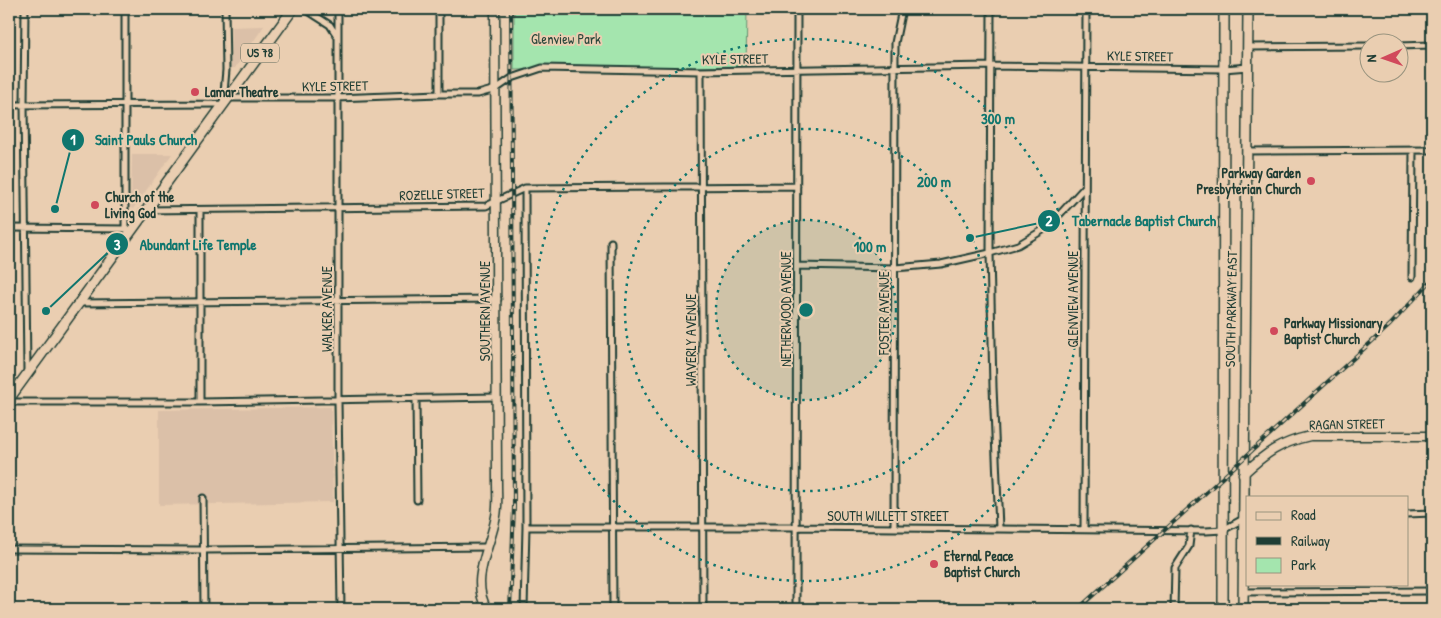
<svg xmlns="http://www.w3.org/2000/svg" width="1441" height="618" viewBox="0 0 1441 618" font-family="'Patrick Hand',sans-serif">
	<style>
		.built { fill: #dbc0a8 }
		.green { fill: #a4e5ae; stroke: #629171 }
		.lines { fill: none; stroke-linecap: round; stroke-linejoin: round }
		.street-casing { stroke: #1f3d34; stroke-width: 9 }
		.secondary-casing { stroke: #1f3d34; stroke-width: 11 }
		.primary-casing { stroke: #1f3d34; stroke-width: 12 }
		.street { stroke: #eaceb1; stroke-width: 5 }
		.secondary { stroke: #eaceb1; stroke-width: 8 }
		.primary { stroke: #eaceb1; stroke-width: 9 }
		.rail-casing { stroke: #1f3d34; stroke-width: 4 }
		.rail { stroke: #eaceb1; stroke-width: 2; stroke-dasharray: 5.5; stroke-linecap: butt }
		.ring { fill: none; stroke: #0f766e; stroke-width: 2.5; stroke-dasharray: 2.5 5 }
		.poi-dot { fill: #d1495b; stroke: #eaceb1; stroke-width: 2 }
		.labels { text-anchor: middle; stroke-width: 4; stroke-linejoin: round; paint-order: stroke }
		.shield { fill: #eaceb1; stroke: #5c685a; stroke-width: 1 }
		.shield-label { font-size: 12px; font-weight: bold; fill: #1f3d34 }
		.park-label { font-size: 14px; fill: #26453a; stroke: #eaceb1 }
		.street-label { font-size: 14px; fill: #1f3d34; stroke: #eaceb1 }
		.poi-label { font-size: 14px; font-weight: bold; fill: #1f3d34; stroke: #eaceb1; text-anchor: start }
		.centre { fill: #0f766e; stroke: #eaceb1; stroke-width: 2.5 }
		.ring-label { font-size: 15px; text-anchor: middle; font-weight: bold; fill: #0f766e; stroke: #eaceb1; stroke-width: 4; stroke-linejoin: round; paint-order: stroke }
		.leader { fill: none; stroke: #0f766e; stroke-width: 2 }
		.callout-dot { fill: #0f766e; stroke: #eaceb1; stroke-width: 2 }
		.mark-label { font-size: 15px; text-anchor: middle; font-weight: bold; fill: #fff }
		.callout-label { font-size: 15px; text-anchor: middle; font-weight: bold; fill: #0f766e; stroke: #eaceb1; stroke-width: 4; stroke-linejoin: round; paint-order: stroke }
	</style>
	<rect width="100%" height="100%" fill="#eaceb1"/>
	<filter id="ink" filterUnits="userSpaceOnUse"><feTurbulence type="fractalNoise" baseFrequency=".02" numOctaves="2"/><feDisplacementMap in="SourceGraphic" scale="10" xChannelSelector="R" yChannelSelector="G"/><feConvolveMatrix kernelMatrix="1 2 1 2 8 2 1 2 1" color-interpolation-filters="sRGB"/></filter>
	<g filter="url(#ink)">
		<!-- built -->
		<path class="built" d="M264 26 235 68H231V27Z
			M132 154H172L133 209 131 208Z
			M331 407 333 502 159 505V410Z"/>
		<!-- green -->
		<path class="green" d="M514 9H747L746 66 514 70Z"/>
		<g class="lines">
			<defs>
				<path id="street" d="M25 9 24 104 27 371
					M305 9 330 25 337 36
					M338 9V401L341 609
					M991 9 990 253 993 387 999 528
					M1398 46 1432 45
					M1249 47 1368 46
					M701 71 703 609
					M439 94V9
					M228 98H337L439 94H478L496 89 512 78 542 68 701 71 991 66 1224 69 1248 67
					M9 105 223 104 226 70 225 9
					M1246 151 1432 150
					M145 210 486 206 525 188 797 186
					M200 210V402
					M9 228 128 229
					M125 229V9
					M611 242 613 609
					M797 266 895 268 941 264 990 253 1018 245 1048 227 1084 188
					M1412 277 1413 150
					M79 303 498 299
					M416 398 417 500
					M9 402H200L497 397
					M203 498 204 609
					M1407 514 1432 513
					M526 527H796L1206 531 1223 530 1245 518
					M894 527 895 43 902 9
					M1084 529 1086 9
					M9 549 203 550 488 547
					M1243 592 1432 591
					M524 609 526 527 525 188
					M796 609 797 9
					M1174 609 1175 568 1189 546 1191 530"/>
				<path id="secondary" d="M1243 474C1266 453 1279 443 1310 436H1432
					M487 609C469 579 491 547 496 516 498 506 497 495 497 484L495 9"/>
				<path id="primary" d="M9 399 293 9
					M1223 609 1224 9
					M1243 609 1248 9"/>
			</defs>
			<!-- street casing -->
			<use href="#street" class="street-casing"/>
			<!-- secondary casing -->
			<use href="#secondary" class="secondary-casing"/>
			<!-- primary casing -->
			<use href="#primary" class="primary-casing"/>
			<!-- street -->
			<use href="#street" class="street"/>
			<!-- secondary -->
			<use href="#secondary" class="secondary"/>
			<!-- primary -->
			<use href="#primary" class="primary"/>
			<defs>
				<path id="rail" d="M510 609 514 507 511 9
					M1078 609 1390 325 1432 280"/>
			</defs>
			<!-- rail casing -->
			<use href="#rail" class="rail-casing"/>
			<!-- rail -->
			<use href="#rail" class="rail"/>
		</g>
	</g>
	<!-- distance rings -->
	<circle cx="806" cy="310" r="90" fill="#0f766e" fill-opacity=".12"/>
	<g class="ring">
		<circle cx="806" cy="310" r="90"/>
		<circle cx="806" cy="310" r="181"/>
		<circle cx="806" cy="310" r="271"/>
	</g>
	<!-- markers -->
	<g class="poi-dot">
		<circle cx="195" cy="92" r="5"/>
		<circle cx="1311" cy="181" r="5"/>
		<circle cx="95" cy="205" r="5"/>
		<circle cx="1274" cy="331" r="5"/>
		<circle cx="934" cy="564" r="5"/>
	</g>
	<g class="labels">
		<!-- shield labels -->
		<rect class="shield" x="241" y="43.5" width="38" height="19" rx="4"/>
		<g class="shield-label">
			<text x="260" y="57">US 78</text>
		</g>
		<!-- park labels -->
		<g class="park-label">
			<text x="566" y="44">Glenview Park</text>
		</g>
		<!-- street labels -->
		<g class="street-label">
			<text transform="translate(1140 56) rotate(1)" y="5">KYLE STREET</text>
			<text transform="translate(735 59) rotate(-1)" y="5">KYLE STREET</text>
			<text transform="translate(335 86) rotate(-1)" y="5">KYLE STREET</text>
			<text transform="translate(442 194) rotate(-2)" y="5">ROZELLE STREET</text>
			<text transform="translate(1073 299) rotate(-90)" y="5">GLENVIEW AVENUE</text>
			<text transform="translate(327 309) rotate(-90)" y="5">WALKER AVENUE</text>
			<text transform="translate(786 309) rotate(-90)" y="5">NETHERWOOD AVENUE</text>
			<text transform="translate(1231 309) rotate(-89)" y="5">SOUTH PARKWAY EAST</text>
			<text transform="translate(485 311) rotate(-90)" y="5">SOUTHERN AVENUE</text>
			<text transform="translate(884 313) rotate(-90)" y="5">FOSTER AVENUE</text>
			<text transform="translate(691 340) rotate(-90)" y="5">WAVERLY AVENUE</text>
			<text transform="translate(1347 424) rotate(-1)" y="5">RAGAN STREET</text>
			<text x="888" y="521">SOUTH WILLETT STREET</text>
		</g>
		<!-- poi labels -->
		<g class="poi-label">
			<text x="205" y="97">Lamar Theatre</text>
			<text x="1301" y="178" text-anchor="end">Parkway Garden<tspan x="1301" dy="16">Presbyterian Church</tspan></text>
			<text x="105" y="202">Church of the<tspan x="105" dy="16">Living God</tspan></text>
			<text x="1284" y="328">Parkway Missionary<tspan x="1284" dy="16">Baptist Church</tspan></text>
			<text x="944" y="561">Eternal Peace<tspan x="944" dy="16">Baptist Church</tspan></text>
		</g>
	</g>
	<circle cx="806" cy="310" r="8" class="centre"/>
	<g class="ring-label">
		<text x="998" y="124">300 m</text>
		<text x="934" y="187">200 m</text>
		<text x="870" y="252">100 m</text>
	</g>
	<!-- callouts -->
	<path class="leader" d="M55 209L73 140M970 238L1049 221M46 311L117 244"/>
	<g class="callout-dot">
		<circle cx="55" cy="209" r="5"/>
		<circle cx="970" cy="238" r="5"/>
		<circle cx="46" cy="311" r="5"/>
		<circle cx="73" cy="140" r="12"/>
		<circle cx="1049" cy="221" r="12"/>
		<circle cx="117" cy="244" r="12"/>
	</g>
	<g class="mark-label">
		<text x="73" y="145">1</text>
		<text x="1049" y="226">2</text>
		<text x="117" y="250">3</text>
	</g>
	<g class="callout-label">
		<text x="146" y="145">Saint Pauls Church</text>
		<text x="1144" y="226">Tabernacle Baptist Church</text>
		<text x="198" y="250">Abundant Life Temple</text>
	</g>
	<!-- margin -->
	<rect width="1441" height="618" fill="none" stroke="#eaceb1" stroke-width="30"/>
	<rect x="15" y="15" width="1411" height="588" fill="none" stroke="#1f3d34" stroke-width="2" filter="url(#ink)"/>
	<!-- legend -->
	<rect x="1246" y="496" width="162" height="90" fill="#eaceb1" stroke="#99947f"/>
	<rect x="1256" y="512" width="25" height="8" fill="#eaceb1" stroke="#99947f"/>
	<text x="1291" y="520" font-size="15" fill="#1f3d34">Road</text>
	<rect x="1256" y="537" width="25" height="8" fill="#1f3d34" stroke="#99947f"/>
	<text x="1291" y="546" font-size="15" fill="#1f3d34">Railway</text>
	<rect x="1256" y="558" width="25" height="15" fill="#a4e5ae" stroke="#99947f"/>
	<text x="1291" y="570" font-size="15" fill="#1f3d34">Park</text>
	<!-- north arrow -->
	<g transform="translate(1384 58) rotate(268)"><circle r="24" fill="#eaceb1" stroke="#99947f"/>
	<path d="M0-4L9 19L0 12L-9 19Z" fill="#d1495b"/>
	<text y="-8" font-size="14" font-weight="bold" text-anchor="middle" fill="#1f3d34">N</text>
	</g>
</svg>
